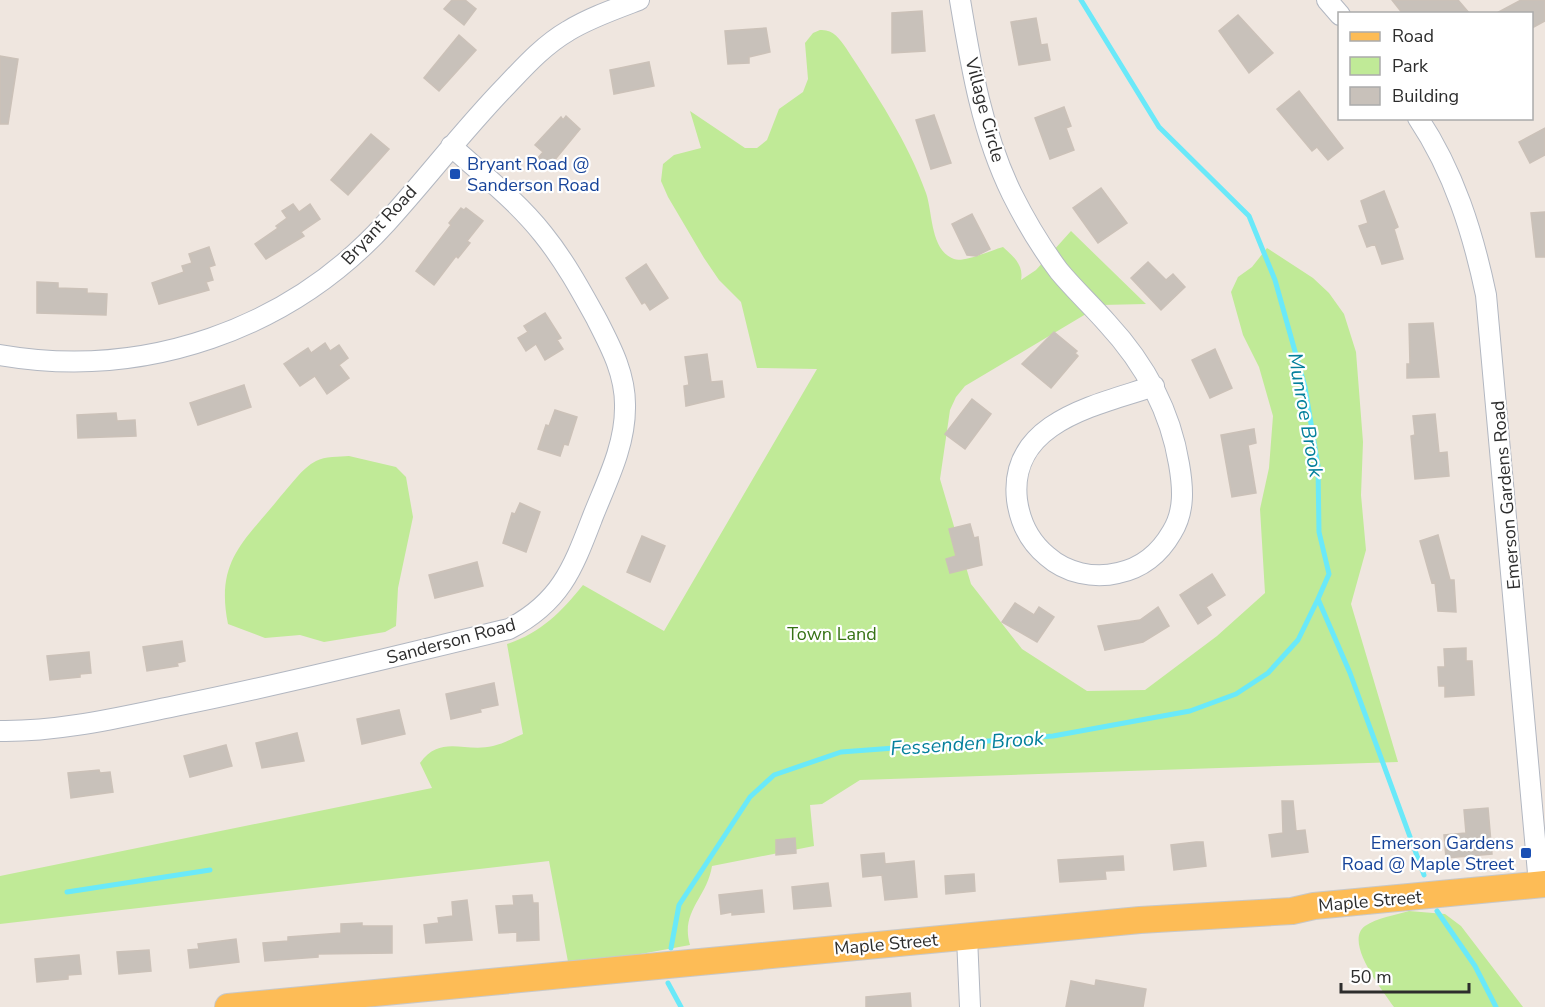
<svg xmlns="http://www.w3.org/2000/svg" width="1545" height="1007" viewBox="0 0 1545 1007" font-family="'Nunito Sans',sans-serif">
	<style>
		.green { fill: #c0ea97 }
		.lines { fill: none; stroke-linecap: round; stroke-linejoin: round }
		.stream { stroke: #6ae9f9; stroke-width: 5 }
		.building { fill: #c8c1ba; stroke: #cbc1b8; stroke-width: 1.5 }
		.minor-casing { stroke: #b2b7c1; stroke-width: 22 }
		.major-casing { stroke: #c8c8c8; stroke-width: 28 }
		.minor { stroke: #fff; stroke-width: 20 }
		.major { stroke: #fdbc56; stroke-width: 26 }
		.transit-dot { fill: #1a4fb4; stroke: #fff; stroke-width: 2 }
		.labels { text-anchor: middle; stroke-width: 4.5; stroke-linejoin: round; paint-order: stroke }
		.street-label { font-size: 18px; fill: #2d2d2d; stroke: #fff }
		.transit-label { font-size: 18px; fill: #164399; stroke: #fff; text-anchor: start }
		.park-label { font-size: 18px; fill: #367215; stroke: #fff }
		.water-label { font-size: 20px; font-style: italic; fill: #04809c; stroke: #fff }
	</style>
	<rect width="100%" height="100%" fill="#efe6df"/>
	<!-- green -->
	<path class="green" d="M820 30C833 29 839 38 846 48 876 94 908 142 926 193 933 213 930 250 954 259 963 263 992 250 1003 247 1013 256 1024 265 1021 280L1036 270 1071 231 1146 304 1101 305 965 386 956 397 950 410 940 479 971 584 1022 649 1087 691 1145 690 1217 636 1265 593 1260 509 1269 468 1273 416 1259 367 1243 335 1231 292 1238 277 1252 267 1267 248 1313 278 1329 293 1344 314 1356 352 1363 442 1361 495 1366 550 1351 604 1398 762 860 780 822 804 810 805 814 846 712 866C707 898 680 911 690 945L569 967 549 861 0 924V876L432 788 420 763C441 734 464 753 493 746 503 744 513 738 523 734L507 644C541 633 561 612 583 585L664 631 817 369 757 368 741 302 719 280 704 258 668 197 661 181 663 164 674 155 701 148 690 111 745 148H757L767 140 779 109 803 92 808 79 805 43 813 33Z
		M349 456 396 467 406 477 413 517 398 588 396 626 385 632 324 642 300 635 265 638 228 624C215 560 245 541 280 497 291 485 302 468 316 461 325 456 339 457 349 456Z
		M1409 911 1445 914 1461 926 1523 1007H1394C1384 992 1343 942 1365 926 1377 918 1395 915 1409 911Z"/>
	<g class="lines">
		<!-- stream -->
		<path class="stream" d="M1081 0 1159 127 1249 216 1275 280 1305 387 1318 466 1319 532 1329 574 1318 599 1350 673 1424 875
			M67 892 210 870
			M1437 911 1475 966 1496 1007
			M671 948 679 905 750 797 774 775 841 752 1053 736 1190 711 1236 694 1268 673 1298 640 1318 599
			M668 983 681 1007"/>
	</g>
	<!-- building -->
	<path class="building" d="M452 0H465L476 9 464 25 444 9Z
		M1392 0H1458L1470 14H1403Z
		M1521 0H1545V21L1532 28V14H1495Z
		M922 11 925 51 892 53V13Z
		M1238 15 1273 53 1249 73 1219 31Z
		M1036 18 1041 45 1047 44 1050 60 1019 65 1011 22Z
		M766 28 770 52 749 57V63L728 64 725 31Z
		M459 35 476 50 439 91 424 78Z
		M0 56 18 59 8 124H0Z
		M649 62 654 86 614 94 610 70Z
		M1299 91 1343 148 1328 160 1317 147 1312 151 1277 109Z
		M1064 107 1071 126 1066 128 1074 150 1050 159 1035 118Z
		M934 115 951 163 931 169 916 120Z
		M566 116 580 129 549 167 538 158 543 152 535 145 561 117 563 120Z
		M1545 128V155L1530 163 1519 142Z
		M371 134 389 149 348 195 331 180Z
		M1101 188 1127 223 1098 243 1073 208Z
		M1384 191 1398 227 1394 229 1403 259 1382 264 1375 244 1367 247 1359 226 1368 223 1361 201Z
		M293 204 299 212 310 204 320 219 301 232 304 236 266 259 255 244 278 228 276 226 287 218 282 211Z
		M461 208 464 210 466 208 483 221 467 241 470 243 458 258 456 256 434 285 416 271 451 225 449 223Z
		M1545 212V257H1536L1531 213Z
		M972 214 990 249 976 256 967 255 952 224Z
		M209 247 215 265 209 267 213 280 206 282 209 290 159 304 152 283 184 272 182 266 192 263 189 254Z
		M1148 262 1166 280 1173 274 1185 287 1161 310 1131 278Z
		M646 264 668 298 650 310 645 302 642 304 626 278Z
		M37 282 58 283V288L87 289V293L107 294 106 315 37 313Z
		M545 313 561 338 557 340 563 349 545 360 536 344 526 351 518 338 528 332 524 326Z
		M1433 323 1439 377 1407 378V364H1410L1409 324Z
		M1054 332 1077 351 1075 353 1078 356 1051 388 1022 364Z
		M325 343 330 351 339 345 348 358 339 365 349 378 327 394 315 376 300 386 284 364 308 348 311 353Z
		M1215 349 1232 388 1210 398 1192 360Z
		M707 354 711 382 722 381 724 397 686 406 684 386 689 385 685 357Z
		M244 385 251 407 198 425 190 403Z
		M972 399 991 414 965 449 945 434Z
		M555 410 577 417 568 445 564 444 560 456 538 449 546 425 549 426Z
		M116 413 117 421 135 420 136 436 78 438 77 415Z
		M1435 414 1439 453 1447 452 1449 476 1415 479 1411 436 1415 435 1413 416Z
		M1254 429 1256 443 1248 445 1256 493 1232 497 1221 435Z
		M520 503 540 512 526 552 503 543 512 513 515 514Z
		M970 524 974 538 978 537 982 565 950 573 946 559 956 556 949 529Z
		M1438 535 1450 580H1454L1456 612 1438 611 1435 582 1432 583 1420 541Z
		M642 536 665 546 650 582 627 572Z
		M477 562 483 586 435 598 429 575Z
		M1212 574 1225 595 1206 607 1211 615 1198 624 1180 595Z
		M1015 603 1034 615 1039 607 1054 617 1037 642 1002 622Z
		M1158 607 1169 626 1143 642 1105 650 1098 626 1140 620Z
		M182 641 185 661 177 663 178 666 147 671 143 647Z
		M1466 648V661H1472L1474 695 1445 697V686H1439L1438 667H1445L1444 649Z
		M89 652 91 673 80 674V677L50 680 47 656Z
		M494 683 498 705 480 709 481 712 451 719 446 694Z
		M399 710 405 734 362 744 357 719Z
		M297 733 304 761 262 768 256 743Z
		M226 745 232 766 190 777 184 756Z
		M99 770 100 773 110 772 113 792 71 798 68 773Z
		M1282 801H1293L1296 831 1305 830 1308 852 1272 857 1269 835 1283 833Z
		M1488 808 1492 854 1446 858 1444 835 1466 833 1464 810Z
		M795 838 796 853 776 855V840Z
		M1196 842H1203L1206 866 1174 870 1171 845Z
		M884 853 885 864 914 861 917 897 885 900 882 875 863 877 861 855Z
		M1123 856 1124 870 1105 871 1106 879 1060 882 1058 860Z
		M974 874 975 891 946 894 945 876Z
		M828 883 831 906 794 909 792 887Z
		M762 890 764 912 732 915V912L721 914 719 895Z
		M532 895 533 903H538L539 940 517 941V932L499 933 496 906 514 905 513 896Z
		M467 900 472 940 426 943 424 925 439 923 438 918 453 916 452 902Z
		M362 923V926H392V953L318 954V957L265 961 263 943 288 941V937L341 933V924Z
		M236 939 239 962 190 968 188 950 199 949 198 944Z
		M149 950 151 971 119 974 117 952Z
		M79 955 81 974 68 975V979L37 982 35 959Z
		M1096 980 1146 989 1143 1007H1066L1071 981 1095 986Z
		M910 993 911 1007H866V997Z"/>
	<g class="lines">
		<defs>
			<path id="minor" d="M960 0C971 66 982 133 1012 194 1025 220 1041 247 1059 271 1074 289 1091 305 1107 323 1144 363 1170 409 1179 464 1183 487 1185 511 1172 532 1160 553 1142 568 1118 573 1094 579 1066 573 1047 556 1030 542 1020 522 1017 500 1008 421 1098 405 1154 386
				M1327 0 1340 15
				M1418 118C1454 172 1473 233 1486 295L1539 884
				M0 355C144 380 289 330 387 222 428 177 464 129 507 85 525 66 544 45 568 31 589 18 615 9 639 0
				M0 731C60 732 121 717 180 705 290 683 400 655 509 629 561 602 573 568 593 516 607 481 625 446 625 408 626 375 611 347 596 318 580 289 564 260 543 234 517 201 482 174 451 146
				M967 937 970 1007"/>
			<path id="major" d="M228 1007 1140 920 1292 911 1314 906 1545 884"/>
		</defs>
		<!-- minor casing -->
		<use href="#minor" class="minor-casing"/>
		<!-- major casing -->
		<use href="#major" class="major-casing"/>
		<!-- minor -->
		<use href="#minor" class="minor"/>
		<!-- major -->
		<use href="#major" class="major"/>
	</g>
	<!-- markers -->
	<g class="transit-dot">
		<rect x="449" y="168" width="12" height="12" rx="3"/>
		<rect x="1520" y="847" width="12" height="12" rx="3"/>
	</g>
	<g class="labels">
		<!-- street labels -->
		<g class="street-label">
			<text transform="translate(985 110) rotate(75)" y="6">Village Circle</text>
			<text transform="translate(379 225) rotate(-47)" y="6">Bryant Road</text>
			<text transform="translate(1506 495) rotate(-95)" y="6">Emerson Gardens Road</text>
			<text transform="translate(451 641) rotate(-15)" y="6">Sanderson Road</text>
			<text transform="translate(1370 901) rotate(-5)" y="6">Maple Street</text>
			<text transform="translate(886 944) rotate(-5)" y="6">Maple Street</text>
		</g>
		<!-- transit labels -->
		<g class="transit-label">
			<text x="467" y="170">Bryant Road @<tspan x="467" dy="21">Sanderson Road</tspan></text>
			<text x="1514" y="849" text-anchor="end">Emerson Gardens<tspan x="1514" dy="21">Road @ Maple Street</tspan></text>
		</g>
		<!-- park labels -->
		<g class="park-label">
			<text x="832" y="640">Town Land</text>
		</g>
		<!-- water labels -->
		<g class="water-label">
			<text transform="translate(1306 415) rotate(80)" y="7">Munroe Brook</text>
			<text transform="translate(967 743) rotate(-4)" y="7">Fessenden Brook</text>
		</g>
	</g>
	<!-- legend -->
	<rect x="1338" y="12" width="195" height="108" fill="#ffffff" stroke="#ababab" stroke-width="1.5"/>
	<rect x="1350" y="32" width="30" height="9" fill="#fdbc56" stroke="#ababab" stroke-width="1.5"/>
	<text x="1392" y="42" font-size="18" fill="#2d2d2d">Road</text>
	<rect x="1350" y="57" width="30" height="18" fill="#c0ea97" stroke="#ababab" stroke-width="1.5"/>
	<text x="1392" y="72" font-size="18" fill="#2d2d2d">Park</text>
	<rect x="1350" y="87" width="30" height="18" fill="#c8c1ba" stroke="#ababab" stroke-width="1.5"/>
	<text x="1392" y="102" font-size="18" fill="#2d2d2d">Building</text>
	<!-- scale -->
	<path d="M1341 983v9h128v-9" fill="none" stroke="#2d2d2d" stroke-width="3"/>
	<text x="1350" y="983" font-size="18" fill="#2d2d2d" stroke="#ffffff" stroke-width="4.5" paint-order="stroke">50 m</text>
</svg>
